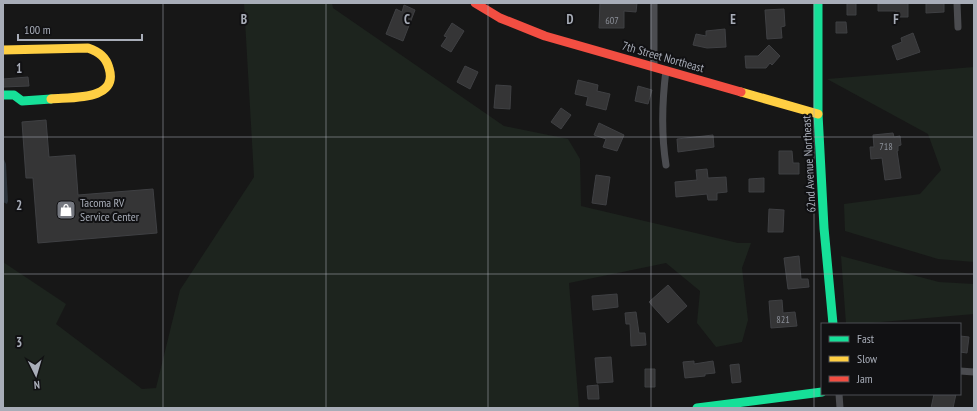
<svg xmlns="http://www.w3.org/2000/svg" width="977" height="411" viewBox="0 0 977 411" font-family="'PT Sans Narrow',sans-serif">
	<style>
		.green { fill: #1d241e }
		.water { fill: #2a3239 }
		.building { fill: #353536; stroke: #3f4043 }
		.lines { fill: none; stroke-linecap: round; stroke-linejoin: round }
		.street { stroke: #4b4c50; stroke-width: 7 }
		.fast { stroke: #16e098; stroke-width: 9 }
		.slow { stroke: #ffcf43; stroke-width: 9 }
		.jam { stroke: #f24e42; stroke-width: 9 }
		.grid { fill: none; stroke: #a8adb8; stroke-width: 1; stroke-opacity: 0.55 }
		.labels { text-anchor: middle; stroke-width: 4; stroke-linejoin: round; paint-order: stroke }
		.number-label { font-size: 10px; fill: #8b8f98 }
		.street-label { font-size: 12px; fill: #a8adb8; stroke: #111113 }
		.poi-label { font-size: 12px; fill: #a8adb8; stroke: #111113; text-anchor: start }
		.grid-label { font-size: 13px; text-anchor: middle; font-weight: bold; fill: #a8adb8; stroke: #111113; stroke-width: 4; stroke-linejoin: round; paint-order: stroke }
	</style>
	<rect width="100%" height="100%" fill="#171717"/>
	<!-- green -->
	<path class="green" d="M244 3H332L333 8 504 126 568 139 580 159 581 206 738 243H751L742 268 748 320 742 342 716 347 697 323 700 291 666 263 569 283 579 408H3V262L66 304 56 324 142 389 156 388 180 290 254 177Z
		M974 67V262L938 259 845 231 844 204 920 194 941 170 928 134 827 79Z
		M841 256 939 282 974 284V314L858 324H846Z"/>
	<!-- water -->
	<path class="water" d="M3 157 6 164 8 201 7 204 3 202Z"/>
	<!-- building -->
	<path class="building" d="M600 3H637L636 12 624 11V28H599Z
		M847 3H856V15H847Z
		M878 3H908V17H896V11H878Z
		M926 3H944V12L926 13Z
		M404 5 415 10 403 41 386 34 396 9 402 12Z
		M784 9 785 26 781 27 782 38 767 39 765 10Z
		M836 22H846L847 33H836Z
		M452 23 464 31 451 52 441 46 447 37 444 36Z
		M725 29 726 47 707 48 693 45 696 34 706 36V31Z
		M913 33 920 52 897 60 892 46 902 42 901 38Z
		M769 45 780 56 772 65 770 63 766 68H746L745 56H758Z
		M465 66 478 72 470 89 457 82Z
		M28 77 29 86 3 87V79Z
		M578 80 598 85 597 91 610 94 606 110 586 105 588 97 575 94Z
		M496 85 511 86 510 109 494 108Z
		M638 86 652 90 648 104 635 101Z
		M561 108 571 115 561 129 551 122Z
		M46 120 49 157 75 155 78 195 153 189 157 233 38 243 33 178H26L22 122Z
		M599 123 624 135 617 151 603 147 606 139 594 135Z
		M893 133 894 137 900 136 901 145 898 146V151H897L901 178 885 180 882 158 871 159 870 147H874L873 135Z
		M713 135 714 147 678 152 677 139Z
		M779 151H792L793 163H799V174H779Z
		M707 169 708 178 726 177 727 192 717 193V200H708L707 194 676 197 675 182 697 180 696 170Z
		M596 175 610 177 606 205 592 203Z
		M764 178V192H749V179Z
		M769 209 784 210 783 232H768Z
		M799 256 801 279H808L809 287 788 289 784 258Z
		M668 285 687 306 668 323 649 302Z
		M617 294 618 307 593 310 592 296Z
		M782 300 783 313 795 312 797 326 771 328 769 301Z
		M636 312 639 333H645L646 345 631 346 630 324H626L625 313Z
		M960 336 969 337 967 353 960 352Z
		M611 357 613 382 597 383 595 358Z
		M694 361V364L713 361 715 373 705 374V376L685 378 683 362Z
		M739 364 741 382 732 383 730 365Z
		M645 369H655V387H645Z
		M598 385 599 399H588L587 386Z
		M934 394H956L953 408H931Z"/>
	<g class="lines">
		<!-- street -->
		<path class="street" d="M957 3 958 27
			M654 67V3
			M666 165C661 133 662 102 666 70
			M960 371 974 372
			M839 394 840 408"/>
		<!-- fast -->
		<path class="fast" d="M818 3V114L824 228 833 324
			M3 95H14L22 101 51 99
			M697 408 822 392"/>
		<!-- slow -->
		<path class="slow" d="M3 50 88 48C99 52 106 57 109 68 119 101 71 97 51 99
			M741 92 818 114"/>
		<!-- jam -->
		<path class="jam" d="M475 3 500 18 545 36 741 92"/>
	</g>
	<!-- grid -->
	<path class="grid" d="M163 3V408M326 3V408M488 3V408M651 3V408M814 3V408M3 137H974M3 274H974"/>
	<!-- icons -->
	<defs>
		<symbol id="shop-square" viewBox="-11 -11 22 22"><rect x="-9" y="-9" width="18" height="18" rx="4" fill="#757880" stroke="#111113"/><path d="M-5-2.5h2.3a2.7 3.5 0 0 1 5.4 0H5L5.5 6h-11ZM-1.5-2.5h3a1.5 2.3 0 0 0-3 0Z" fill="#fff"/></symbol>
	</defs>
	<g fill-rule="evenodd">
		<use href="#shop-square" x="55" y="199" width="22" height="22"/>
	</g>
	<g class="labels">
		<!-- number labels -->
		<g class="number-label">
			<text x="612" y="24">607</text>
			<text x="886" y="150">718</text>
			<text x="783" y="323">821</text>
		</g>
		<!-- street labels -->
		<g class="street-label">
			<text transform="translate(663 57) rotate(16)" y="4">7th Street Northeast</text>
			<text transform="translate(809 164) rotate(-93)" y="4">62nd Avenue Northeast</text>
		</g>
		<!-- poi labels -->
		<g class="poi-label">
			<text x="80" y="207">Tacoma RV<tspan x="80" dy="14">Service Center</tspan></text>
		</g>
	</g>
	<g class="grid-label">
		<text x="244" y="24">B</text>
		<text x="407" y="24">C</text>
		<text x="570" y="24">D</text>
		<text x="733" y="24">E</text>
		<text x="896" y="24">F</text>
		<text x="19" y="73">1</text>
		<text x="19" y="210">2</text>
		<text x="19" y="347">3</text>
	</g>
	<!-- border -->
	<rect width="977" height="411" fill="none" stroke="#a8adb8" stroke-width="8"/>
	<!-- legend -->
	<rect x="821" y="323" width="140" height="72" fill="#111113" stroke="#4d4f55"/>
	<rect x="829" y="336" width="20" height="6" fill="#16e098" stroke="#4d4f55"/>
	<text x="857" y="343" font-size="12" fill="#a8adb8">Fast</text>
	<rect x="829" y="356" width="20" height="6" fill="#ffcf43" stroke="#4d4f55"/>
	<text x="857" y="363" font-size="12" fill="#a8adb8">Slow</text>
	<rect x="829" y="376" width="20" height="6" fill="#f24e42" stroke="#4d4f55"/>
	<text x="857" y="383" font-size="12" fill="#a8adb8">Jam</text>
	<!-- north arrow -->
	<g transform="translate(36 375) rotate(175)" stroke="#111113" stroke-width="3" paint-order="stroke">
	<path d="M0-3L7 15L0 10L-7 15Z" fill="#a8adb8"/>
	<text y="-6" font-size="11" font-weight="bold" text-anchor="middle" fill="#a8adb8">N</text>
	</g>
	<!-- scale -->
	<path d="M18 34v6h124v-6" fill="none" stroke="#a8adb8" stroke-width="2"/>
	<text x="24" y="34" font-size="12" fill="#a8adb8" stroke="#111113" stroke-width="3" paint-order="stroke">100 m</text>
</svg>
